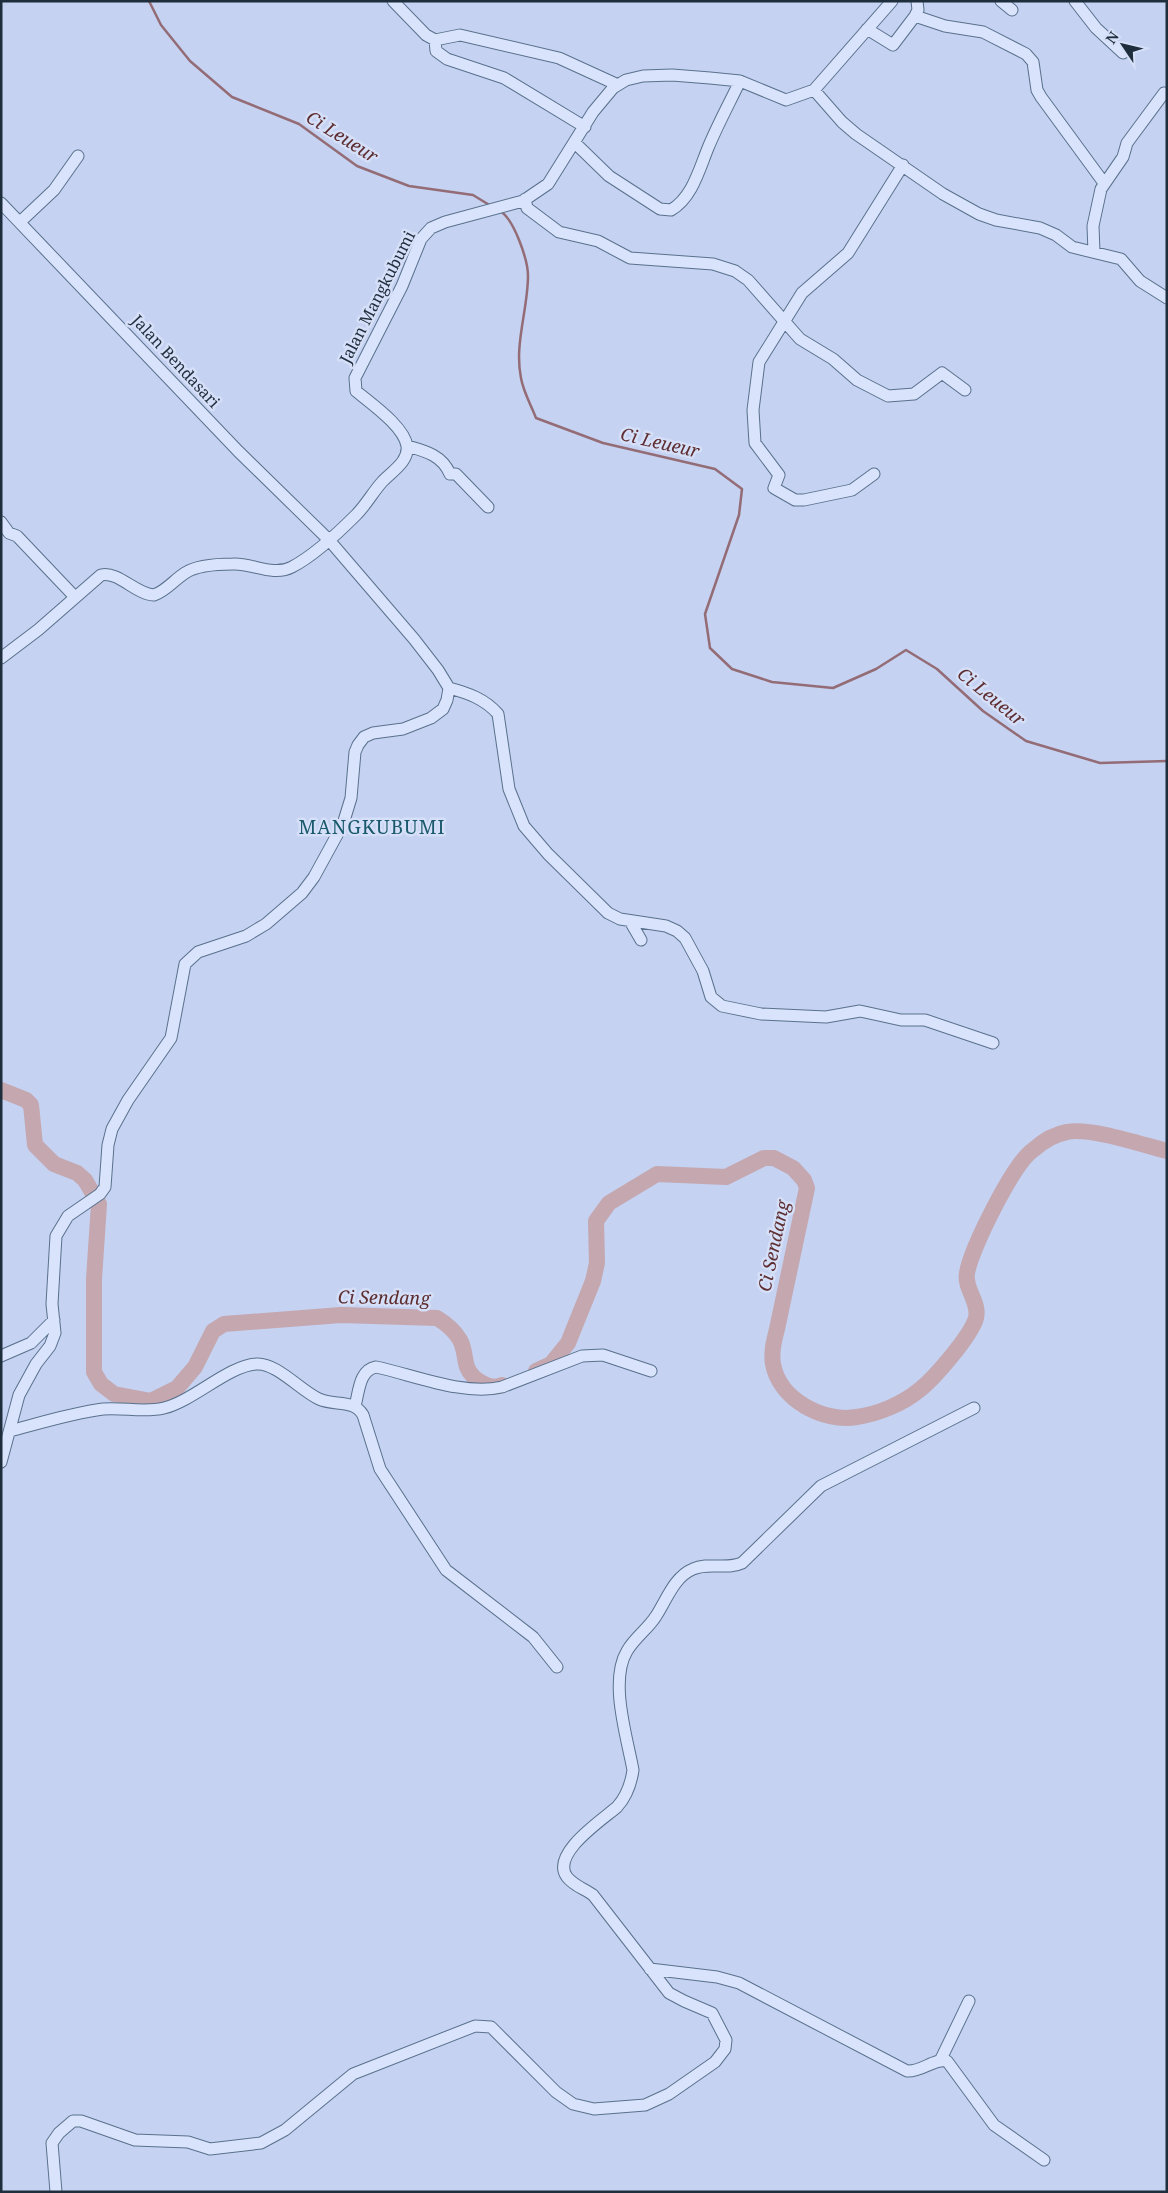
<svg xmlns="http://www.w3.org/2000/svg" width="1168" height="2193" viewBox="0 0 1168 2193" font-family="'Noto Serif',serif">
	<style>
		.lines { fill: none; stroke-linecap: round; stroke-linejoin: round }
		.stream { stroke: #936c76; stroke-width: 2.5 }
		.river { stroke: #c4a7af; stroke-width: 16 }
		.minor-casing { stroke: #59718d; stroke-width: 13 }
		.minor { stroke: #d9e3fb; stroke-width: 11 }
		.labels { text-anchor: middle; stroke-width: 5; stroke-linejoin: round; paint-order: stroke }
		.street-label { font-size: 16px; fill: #1e2e3c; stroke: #d5dff8 }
		.water-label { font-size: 18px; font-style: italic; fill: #5d2d2f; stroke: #d5dff8 }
		.quarter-label { font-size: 19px; letter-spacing: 1px; fill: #1b5a6c; stroke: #d5dff8 }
	</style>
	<rect width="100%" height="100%" fill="#c5d2f1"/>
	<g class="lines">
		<!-- stream -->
		<path class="stream" d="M149 1 161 25 190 61 232 97 299 124 357 166 409 186 473 195 491 206
			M500 211C514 219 528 260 528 276 528 309 514 345 521 378 523 391 531 405 536 418L603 443 715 469 742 489 739 515 705 614 710 648 732 669 772 682 833 688 876 669 906 650 937 669 983 711 1026 741 1100 763 1167 761"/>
		<!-- river -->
		<path class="river" d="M1 1090 26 1100 31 1105 35 1145 54 1164 77 1173 85 1180 99 1204 94 1279V1372L101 1384 114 1394 151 1401 177 1388 195 1367 213 1331 224 1324 341 1315 437 1318C447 1324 454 1330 460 1340 465 1349 464 1358 467 1367 472 1379 489 1391 502 1385
			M536 1371 551 1364 568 1343 593 1281 597 1263 596 1221 609 1203 657 1174 726 1177 764 1158H774L793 1168 804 1180 807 1188C797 1235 787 1282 777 1329 774 1341 771 1352 773 1364 779 1399 823 1423 857 1417 878 1414 902 1404 918 1391 933 1380 971 1336 976 1318 980 1302 964 1289 967 1273 971 1249 1013 1164 1033 1150 1042 1142 1055 1134 1067 1132 1090 1127 1143 1145 1167 1151"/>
		<defs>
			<path id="minor" d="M393 1 426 35 435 40 460 35 559 58 618 85
				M1001 1 1012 10
				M1075 1 1096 28 1123 53
				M915 16 918 10 917 1
				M867 29 893 45 915 16 945 26 983 32 1026 54 1033 62 1037 90 1041 97 1104 183
				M435 40 436 51 447 59 504 78 585 127
				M814 90 842 122 856 134 943 194 979 214 996 220 1040 228 1056 235 1072 247 1121 259 1140 281 1167 298
				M575 143 609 176 660 209 671 210C692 198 699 170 708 148 717 126 729 104 740 81
				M525 199 527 208 559 232 598 241 630 258 713 264 735 271 748 280 800 339 833 359 857 380 888 396 914 394 942 373 965 390
				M1 203 238 451 329 540 414 639 438 670 449 688 447 700 443 709 431 718 403 729 373 733 364 737 358 745 355 752 351 798 343 824 314 877 302 893 266 924 246 936 198 952 185 964 171 1038 128 1100 112 1129 108 1145 105 1187 100 1194 68 1216 56 1236 52 1304 55 1333 50 1346 36 1364 19 1395 1 1462
				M20 222 54 190 78 156
				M1094 252 1093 226 1101 189 1123 157 1127 143 1164 93
				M407 446C425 451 442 455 450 474H456L488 507
				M874 474 852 490 804 500H795L774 488 779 475 755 443 753 410 759 362 802 293 848 253 903 165
				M1 522 9 533 17 536 74 596
				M1 658 38 630 101 575C119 571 135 594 154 595 166 591 174 580 185 573 197 565 218 564 233 564 252 563 273 577 292 567 315 555 338 533 356 515 366 505 373 492 382 482 391 472 409 462 407 446 404 426 370 403 356 391L355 378 402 286 421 239 431 228 445 222 523 201 548 184 593 112 613 88 626 80 643 76 672 75 710 78 740 81 786 100 814 90 892 1
				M449 688C468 693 485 699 498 714L509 789 524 826 548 854 608 913 620 919 666 926 677 931 685 938 703 971 711 997 722 1006 761 1014 826 1017 860 1011 901 1020H925L993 1043
				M630 921 641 940
				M1 1356 31 1343 54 1320
				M355 1406C359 1392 359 1370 376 1367 414 1375 463 1396 502 1387L582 1356 603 1355 651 1371
				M10 1431C40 1423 72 1413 103 1409 123 1407 144 1413 164 1408 193 1401 228 1366 256 1364 276 1362 301 1391 319 1399 334 1406 354 1399 363 1415L380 1469 446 1570 533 1637 557 1667
				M650 1969 717 1977 739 1983 907 2071C922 2072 934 2058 947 2061L994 2125 1044 2160
				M940 2061 969 2001
				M56 2192 52 2143 59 2133 73 2121H81L135 2140 188 2142 210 2149 261 2143 285 2130 353 2074 475 2026 491 2027 556 2092 573 2104 594 2109 645 2105 669 2094 715 2062 725 2049 726 2040 712 2013 684 2001 669 1993 593 1895C585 1889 574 1886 567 1877 550 1854 602 1820 617 1807 627 1796 631 1784 633 1770 627 1737 609 1681 627 1651 635 1637 648 1629 656 1616 667 1599 674 1577 693 1569 708 1562 727 1570 742 1563L821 1486 974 1408"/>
		</defs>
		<!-- minor casing -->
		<use href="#minor" class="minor-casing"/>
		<!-- minor -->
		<use href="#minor" class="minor"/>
	</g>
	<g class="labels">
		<!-- street labels -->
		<g class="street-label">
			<text transform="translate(377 297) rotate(-63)" y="6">Jalan Mangkubumi</text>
			<text transform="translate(176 361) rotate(47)" y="6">Jalan Bendasari</text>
		</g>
		<!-- water labels -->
		<g class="water-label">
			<text transform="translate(342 137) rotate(32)" y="6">Ci Leueur</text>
			<text transform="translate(660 443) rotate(13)" y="6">Ci Leueur</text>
			<text transform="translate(991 697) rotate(39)" y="6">Ci Leueur</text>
			<text transform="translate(774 1246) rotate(-78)" y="6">Ci Sendang</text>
			<text transform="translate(384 1298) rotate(1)" y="6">Ci Sendang</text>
		</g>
		<!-- quarter labels -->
		<g class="quarter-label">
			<text x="372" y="834">MANGKUBUMI</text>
		</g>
	</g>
	<!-- border -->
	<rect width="1168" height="2193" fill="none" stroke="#1e2e3c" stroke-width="5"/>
	<!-- north arrow -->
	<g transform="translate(1123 45) rotate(305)" stroke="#d5dff8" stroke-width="4" paint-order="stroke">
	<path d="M0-4L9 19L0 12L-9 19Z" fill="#1e2e3c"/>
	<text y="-8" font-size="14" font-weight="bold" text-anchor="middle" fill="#1e2e3c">N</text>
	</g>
</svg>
